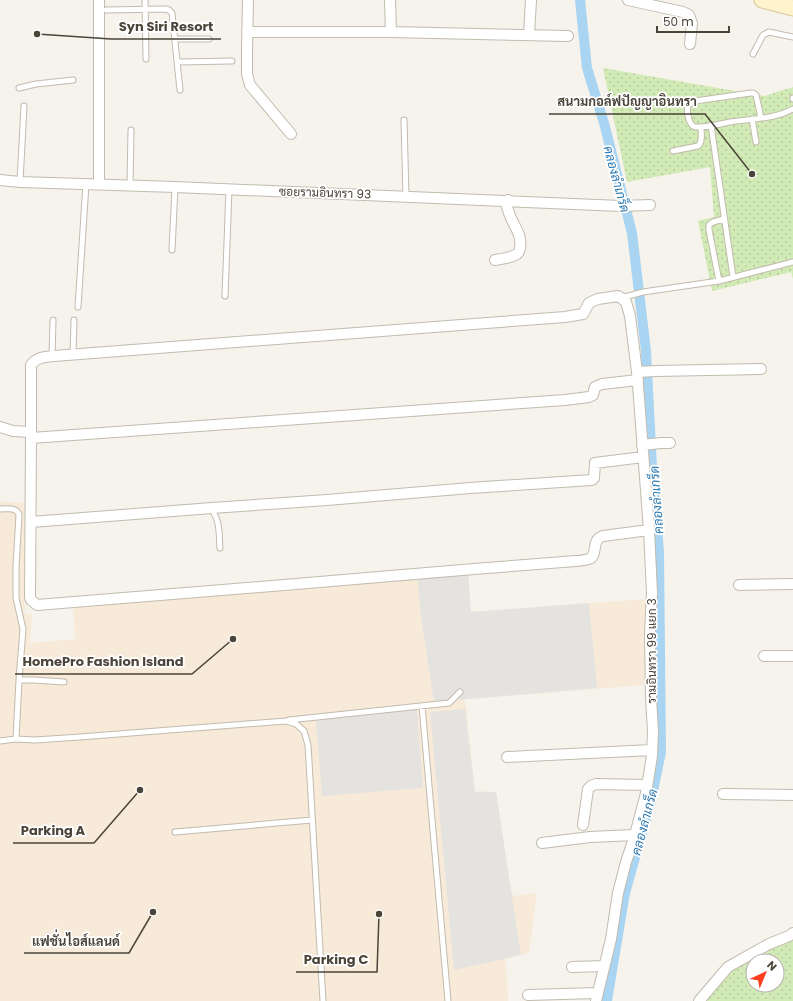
<svg xmlns="http://www.w3.org/2000/svg" width="793" height="1001" viewBox="0 0 793 1001" font-family="Poppins,Sarabun,sans-serif">
	<style>
		.commercial { fill: #f7ead8 }
		.grass { fill: url(#grass-dots); fill-rule: evenodd }
		.parking { fill: #e5e3e0 }
		.lines { fill: none; stroke-linecap: round; stroke-linejoin: round }
		.canal { stroke: #a9d4f2; stroke-width: 10 }
		.lane-casing { stroke: #c2bbae; stroke-width: 7 }
		.street-casing { stroke: #c2bbae; stroke-width: 12 }
		.secondary-casing { stroke: #d6c79b; stroke-width: 17 }
		.lane { stroke: #fff; stroke-width: 5 }
		.street { stroke: #fff; stroke-width: 10 }
		.secondary { stroke: #fff3cd; stroke-width: 15 }
		.labels { text-anchor: middle; stroke-width: 3.5; stroke-linejoin: round; paint-order: stroke }
		.street-label { font-size: 12px; fill: #4b4439; stroke: #fff }
		.water-label { font-size: 13px; font-style: italic; fill: #2e7ab2; stroke: #fff }
		.leader { fill: none; stroke: #4b4439; stroke-width: 1.5 }
		.callout-dot { fill: #4b4439; stroke: #fff; stroke-width: 1.5 }
		.callout-label { font-size: 13px; text-anchor: middle; font-weight: bold; fill: #4b4439; stroke: #fff; stroke-width: 3.5; stroke-linejoin: round; paint-order: stroke }
	</style>
	<defs>
		<pattern id="grass-dots" width="8" height="8" patternUnits="userSpaceOnUse"><rect width="8" height="8" fill="#d2eab5"/><path d="M2 2h.1M6 6h.1" fill="none" stroke="#b6ca9c" stroke-width="1.8" stroke-linecap="round"/></pattern>
	</defs>
	<rect width="100%" height="100%" fill="#f6f3ec"/>
	<!-- commercial -->
	<path class="commercial" d="M0 501 24 503 25 614H32L30 643 75 639 73 604 468 573 471 612 646 599 645 685 465 699 475 791 496 792 512 896 537 893 529 953 506 958 508 1001H0Z"/>
	<!-- grass -->
	<path class="grass" d="M603 68 764 96 793 87V279L791 272 712 291 698 221 714 217 710 167 627 182Z
		M793 940V1001H704L706 998 736 967 765 949 786 943ZM753 961H777V985H753Z"/>
	<!-- parking -->
	<path class="parking" d="M468 573 471 612 589 603 597 688 434 702 421 617 417 577Z
		M417 709 423 788 322 796 316 720Z
		M465 709 475 792H496L521 955 454 970 430 712Z"/>
	<g class="lines">
		<!-- canal -->
		<path class="canal" d="M580 0 587 68 604 123 632 233 646 351 652 467 659 552 661 752 650 805 625 893 607 1001"/>
		<defs>
			<path id="lane" d="M145 0 146 59
				M106 10 165 9 169 10 172 13 180 90
				M175 39H209
				M753 54 763 35 769 32 793 37
				M177 62 232 61
				M19 88 36 84 73 80
				M793 98V99
				M761 118 756 95 753 93H751L695 101C692 103 689 103 688 106 686 111 689 123 693 126 694 127 699 127 699 127 710 127 720 124 730 122 750 119 775 119 793 109
				M752 119 756 142
				M404 120 406 196
				M711 125 733 277
				M673 151 698 146C703 142 701 133 701 127
				M20 182 24 106
				M130 185 131 130
				M172 250 175 187
				M719 281 709 230V225L713 222 724 219
				M225 296 229 189
				M621 298 643 292 719 281 793 262
				M78 307 86 184
				M73 354 74 320
				M52 356 53 320
				M212 508C213 513 216 516 217 520 220 529 219 539 220 548
				M0 509C8 509 15 507 19 514L16 567V598L23 629 19 680 16 739
				M19 680H34L64 682
				M422 706 448 1001
				M289 720 449 703 460 692
				M0 741 16 739 35 740 80 737 286 721 296 724 304 731 308 745 323 1001
				M175 832 312 820"/>
			<path id="street" d="M99 0V184
				M248 0 247 49V74L250 85 291 134
				M628 0 683 12 689 15 692 23 690 44
				M247 32H391L390 0
				M391 32 568 36
				M529 35 531 0
				M0 180 20 182 175 187 621 206 650 205
				M495 260C502 259 511 258 517 254 520 251 519 252 520 248 522 236 516 229 511 218 509 213 507 208 506 203L508 200
				M637 372 656 371 761 369
				M0 427 13 431 31 432
				M31 438 30 597 31 600 37 605 284 585 474 569 576 561C580 561 585 560 589 559 599 555 590 540 603 536L649 530
				M642 445 661 443H670
				M31 522 212 508 327 500 470 488 592 480 594 478 595 463 643 457
				M739 585 793 584
				M764 656H793
				M507 757 652 750
				M723 794 793 795
				M583 825 588 789 591 786 596 784 647 785
				M542 843 590 837 635 835
				M572 967 604 966
				M528 995 597 993
				M596 1001 611 939 618 893 626 862 635 835 646 793 652 756 653 731 651 698 650 634 652 593 649 530 637 372 630 316 626 302 621 298 618 296 598 299 593 301 589 303 583 314 565 317 54 356C44 357 37 357 31 365V438L565 400 589 397 593 395 595 387 602 384 638 380
				M699 1001 728 967 769 944 789 936 793 933"/>
			<path id="secondary" d="M762 0 793 8"/>
		</defs>
		<!-- lane casing -->
		<use href="#lane" class="lane-casing"/>
		<!-- street casing -->
		<use href="#street" class="street-casing"/>
		<!-- secondary casing -->
		<use href="#secondary" class="secondary-casing"/>
		<!-- lane -->
		<use href="#lane" class="lane"/>
		<!-- street -->
		<use href="#street" class="street"/>
		<!-- secondary -->
		<use href="#secondary" class="secondary"/>
	</g>
	<g class="labels">
		<!-- street labels -->
		<g class="street-label">
			<text transform="translate(325 193) rotate(2)" y="4">ซอยรามอินทรา 93</text>
			<text transform="translate(652 651) rotate(-90)" y="4">รามอินทรา 99 แยก 3</text>
		</g>
		<!-- water labels -->
		<g class="water-label">
			<text transform="translate(617 179) rotate(75)" y="5">คลองลำเกร็ด</text>
			<text transform="translate(656 500) rotate(-94)" y="5">คลองลำเกร็ด</text>
			<text transform="translate(644 822) rotate(-75)" y="5">คลองลำเกร็ด</text>
		</g>
	</g>
	<!-- callouts -->
	<path class="leader" d="M37 34L111 39H221M752 174L705 114H549M233 639L192 674H15M140 790L94 843H13M153 912L129 953H24M379 914L377 972H296"/>
	<g class="callout-dot">
		<circle cx="37" cy="34" r="4"/>
		<circle cx="752" cy="174" r="4"/>
		<circle cx="233" cy="639" r="4"/>
		<circle cx="140" cy="790" r="4"/>
		<circle cx="153" cy="912" r="4"/>
		<circle cx="379" cy="914" r="4"/>
	</g>
	<g class="callout-label">
		<text x="166" y="31">Syn Siri Resort</text>
		<text x="627" y="106">สนามกอล์ฟปัญญาอินทรา</text>
		<text x="103" y="666">HomePro Fashion Island</text>
		<text x="53" y="835">Parking A</text>
		<text x="76" y="946">แฟชั่นไอส์แลนด์</text>
		<text x="336" y="964">Parking C</text>
	</g>
	<!-- north arrow -->
	<g transform="translate(765 973) rotate(44)"><circle r="19" fill="#ffffff" stroke="#b7b4b0"/>
	<path d="M0-3L7 15L0 10L-7 15Z" fill="#fc3f1d"/>
	<text y="-6" font-size="11" font-weight="bold" text-anchor="middle" fill="#4b4439">N</text>
	</g>
	<!-- scale -->
	<path d="M657 26v6h72v-6" fill="none" stroke="#4b4439" stroke-width="2"/>
	<text x="663" y="26" font-size="12" fill="#4b4439" stroke="#ffffff" stroke-width="3" paint-order="stroke">50 m</text>
</svg>
